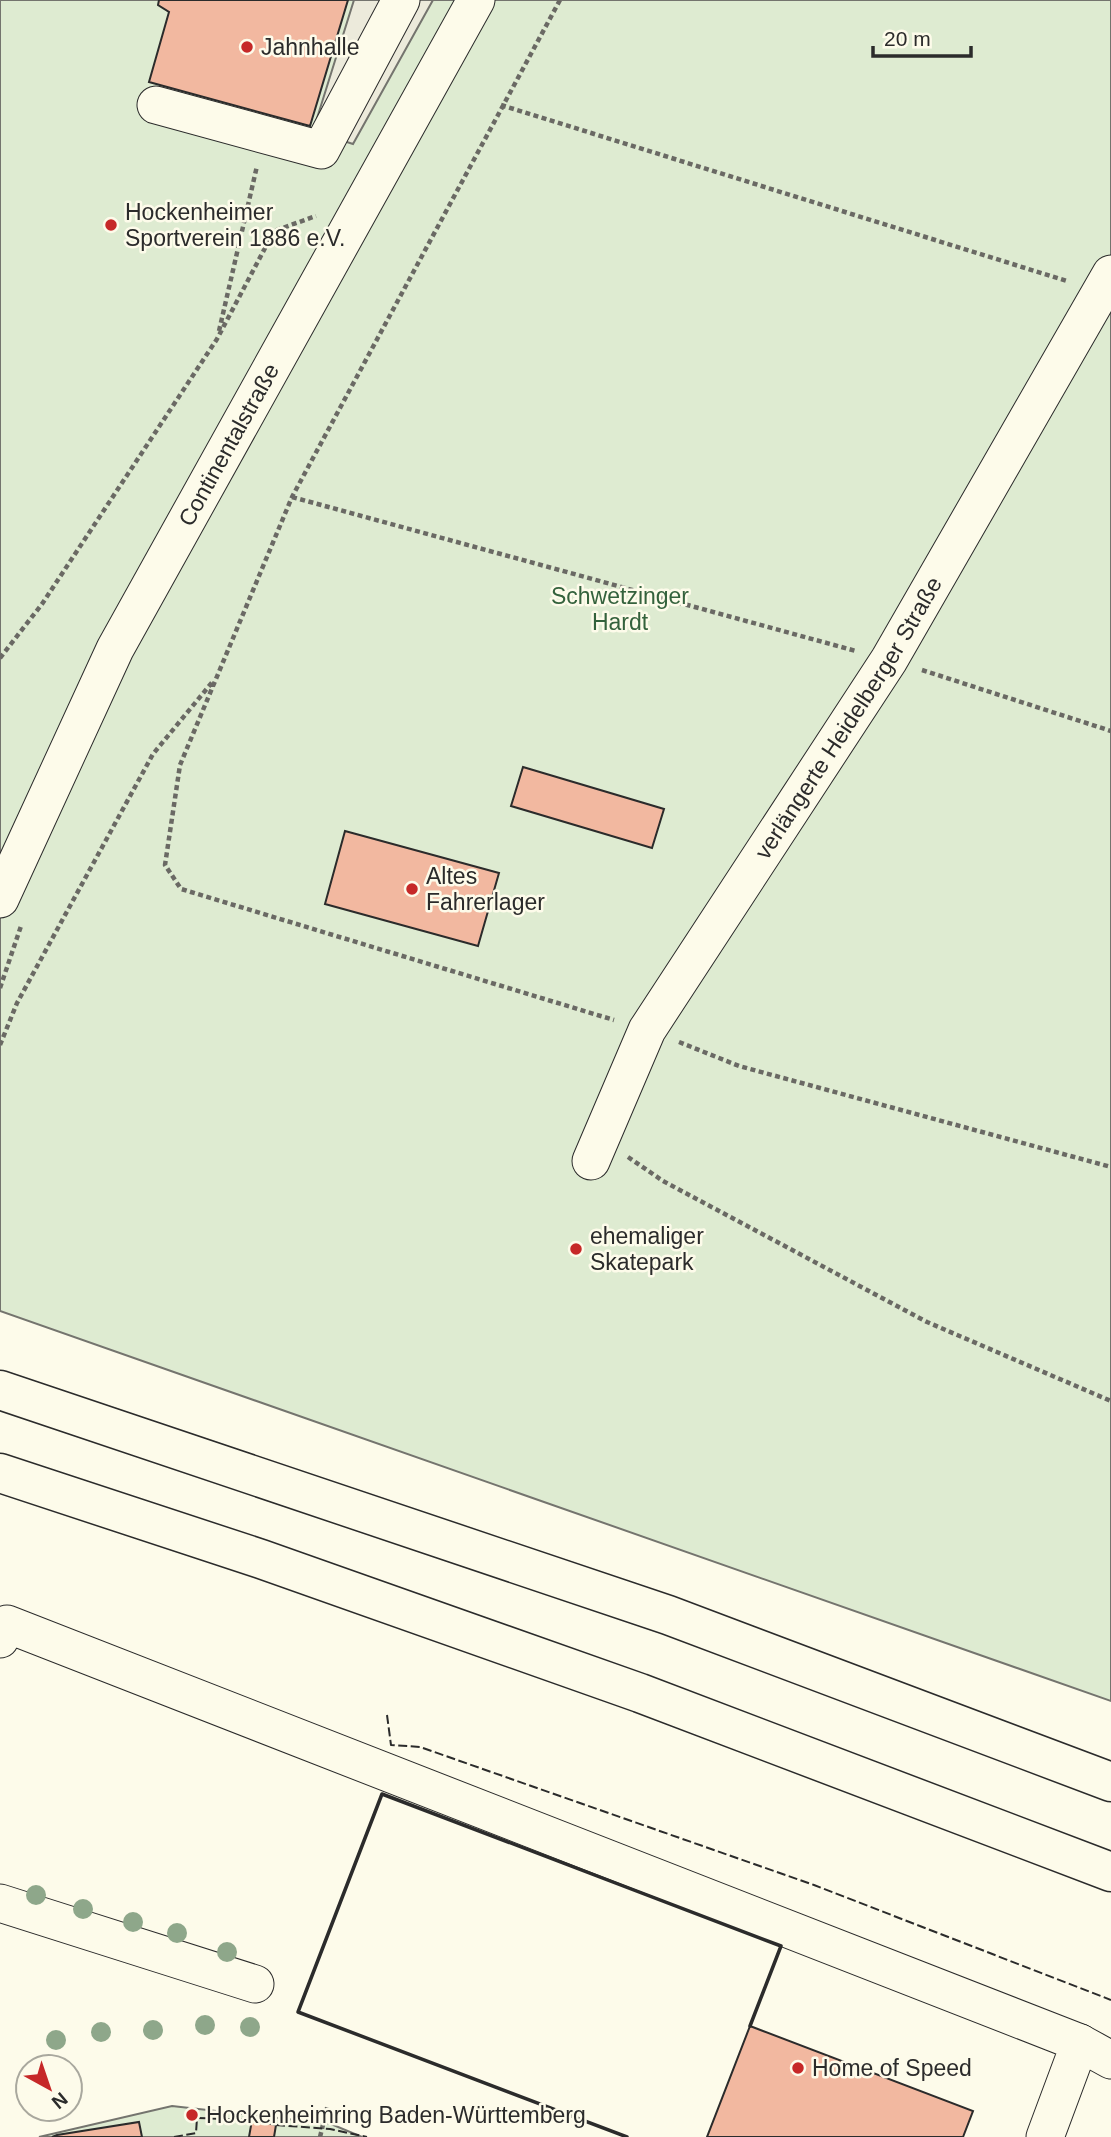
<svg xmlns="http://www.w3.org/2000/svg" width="1111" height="2137" viewBox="0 0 1111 2137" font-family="Arial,sans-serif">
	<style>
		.green { fill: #deebd1; stroke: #74746e; stroke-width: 2 }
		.parking { fill: #eceadb; stroke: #74746e; stroke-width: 2 }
		.building { fill: #f2b8a0; stroke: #2b2b2b; stroke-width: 2 }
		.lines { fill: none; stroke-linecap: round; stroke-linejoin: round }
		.minor-casing { stroke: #2b2b2b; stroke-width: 39 }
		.highway-casing { stroke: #2b2b2b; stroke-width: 41 }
		.path { stroke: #6a6964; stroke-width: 4.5; stroke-dasharray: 5 3.5; stroke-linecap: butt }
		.minor { stroke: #fdfbea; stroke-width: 37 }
		.highway { stroke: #fdfbea; stroke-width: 38 }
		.fence { stroke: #2b2b2b; stroke-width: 2; stroke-dasharray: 9 3.5; stroke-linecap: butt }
		.wall { stroke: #2b2b2b; stroke-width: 3.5 }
		.tree { fill: #8ea78a }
		.poi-dot { fill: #c62828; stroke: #fdfbea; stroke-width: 2.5 }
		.labels { text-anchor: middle; stroke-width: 5; stroke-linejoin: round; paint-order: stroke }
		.poi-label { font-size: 23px; fill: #2b2b2b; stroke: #fdfbea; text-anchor: start }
		.street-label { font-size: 23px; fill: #2b2b2b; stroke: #fdfbea }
		.park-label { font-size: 23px; fill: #34623c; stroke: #fdfbea }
	</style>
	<rect width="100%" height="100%" fill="#fdfbea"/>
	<!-- green -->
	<path class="green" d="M0 0H1111V1701L0 1311Z
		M172 2106 331 2124 362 2137H39Z"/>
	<!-- parking -->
	<path class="parking" d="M354 0H433L353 144 313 131Z"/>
	<!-- building -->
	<path class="building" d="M159 0H348L310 126 149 82 169 12 158 5Z
		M523 767 664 809 652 848 511 806Z
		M345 831 499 873 478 946 325 904Z
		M750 2026 973 2111 963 2137H707Z
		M252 2120 276 2125 274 2137H249Z
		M139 2122 142 2137H52L57 2135Z"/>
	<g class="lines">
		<defs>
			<g id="minor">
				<path d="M156 105 321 150 401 0"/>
				<path id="s1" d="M0 899 115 649 476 0"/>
				<path id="s2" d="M591 1161 647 1030 889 660 1111 274"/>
				<path d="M0 1639 7 1624 1080 2043 1045 2137"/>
				<path d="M0 1903 255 1984"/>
				<path d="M1080 2043 1111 2060"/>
			</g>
			<path id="highway" d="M0 1390 668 1615 1111 1782
				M0 1473 261 1559 640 1693 1111 1872"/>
		</defs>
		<!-- minor casing -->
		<use href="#minor" class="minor-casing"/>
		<!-- highway casing -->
		<use href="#highway" class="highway-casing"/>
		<!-- path -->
		<path class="path" d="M560 0 292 497 180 765 165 865 181 889 614 1020
			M501 105 1067 281
			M219 331 257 166
			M292 497 856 651
			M0 658 42 604 217 339 274 231 316 216
			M922 670 1111 731
			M0 988 21 926
			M679 1042 739 1066 1111 1167
			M0 1045 17 1003 153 754 214 680
			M628 1157 663 1181 927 1322 1111 1401
			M320 2137 328 2104"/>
		<!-- minor -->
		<use href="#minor" class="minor"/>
		<!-- highway -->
		<use href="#highway" class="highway"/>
		<!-- fence -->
		<path class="fence" d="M387 1715 391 1745 420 1747 814 1885 1111 2000
			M276 2125 330 2129 367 2137
			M174 2137 196 2133 197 2118 252 2120"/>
		<!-- wall -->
		<path class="wall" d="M627 2137 298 2012 382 1794 781 1946 750 2026"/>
	</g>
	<!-- trees -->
	<g class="tree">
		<circle cx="36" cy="1895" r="10"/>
		<circle cx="83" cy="1909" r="10"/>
		<circle cx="133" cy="1922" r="10"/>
		<circle cx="177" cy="1933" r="10"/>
		<circle cx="227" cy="1952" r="10"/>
		<circle cx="205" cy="2025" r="10"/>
		<circle cx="250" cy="2027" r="10"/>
		<circle cx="153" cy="2030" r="10"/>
		<circle cx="101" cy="2032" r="10"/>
		<circle cx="56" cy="2040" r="10"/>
	</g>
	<!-- markers -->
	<g class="poi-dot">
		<circle cx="247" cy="47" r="7"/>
		<circle cx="111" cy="225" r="7"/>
		<circle cx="412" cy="889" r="7"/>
		<circle cx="576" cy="1249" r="7"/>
		<circle cx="798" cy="2068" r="7"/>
		<circle cx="192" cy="2115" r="7"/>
	</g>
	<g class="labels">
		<!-- poi labels -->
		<g class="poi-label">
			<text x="261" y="55">Jahnhalle</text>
			<text x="125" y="220">Hockenheimer<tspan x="125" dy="26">Sportverein 1886 e.V.</tspan></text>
			<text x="426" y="884">Altes<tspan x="426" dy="26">Fahrerlager</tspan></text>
			<text x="590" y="1244">ehemaliger<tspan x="590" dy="26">Skatepark</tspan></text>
			<text x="812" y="2076">Home of Speed</text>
			<text x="206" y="2123">Hockenheimring Baden-Württemberg</text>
		</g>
		<!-- street labels -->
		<g class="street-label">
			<text dy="8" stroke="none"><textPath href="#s1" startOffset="509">Continentalstraße</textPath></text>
			<text dy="8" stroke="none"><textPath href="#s2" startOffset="514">verlängerte Heidelberger Straße</textPath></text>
		</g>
		<!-- park labels -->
		<g class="park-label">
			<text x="620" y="604">Schwetzinger<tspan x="620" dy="26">Hardt</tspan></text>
		</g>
	</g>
	<!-- north arrow -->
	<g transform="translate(49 2088) rotate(140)"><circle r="33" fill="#fdfbea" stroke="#a9a89e" stroke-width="2"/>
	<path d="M0-5L12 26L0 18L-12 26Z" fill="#c62828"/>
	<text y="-10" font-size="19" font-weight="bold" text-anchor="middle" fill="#2b2b2b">N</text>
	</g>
	<!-- scale -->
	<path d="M873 46v10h98v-10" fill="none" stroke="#2b2b2b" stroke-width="3.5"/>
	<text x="884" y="46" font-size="21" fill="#2b2b2b" stroke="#fdfbea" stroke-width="5" paint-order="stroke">20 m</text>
</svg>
